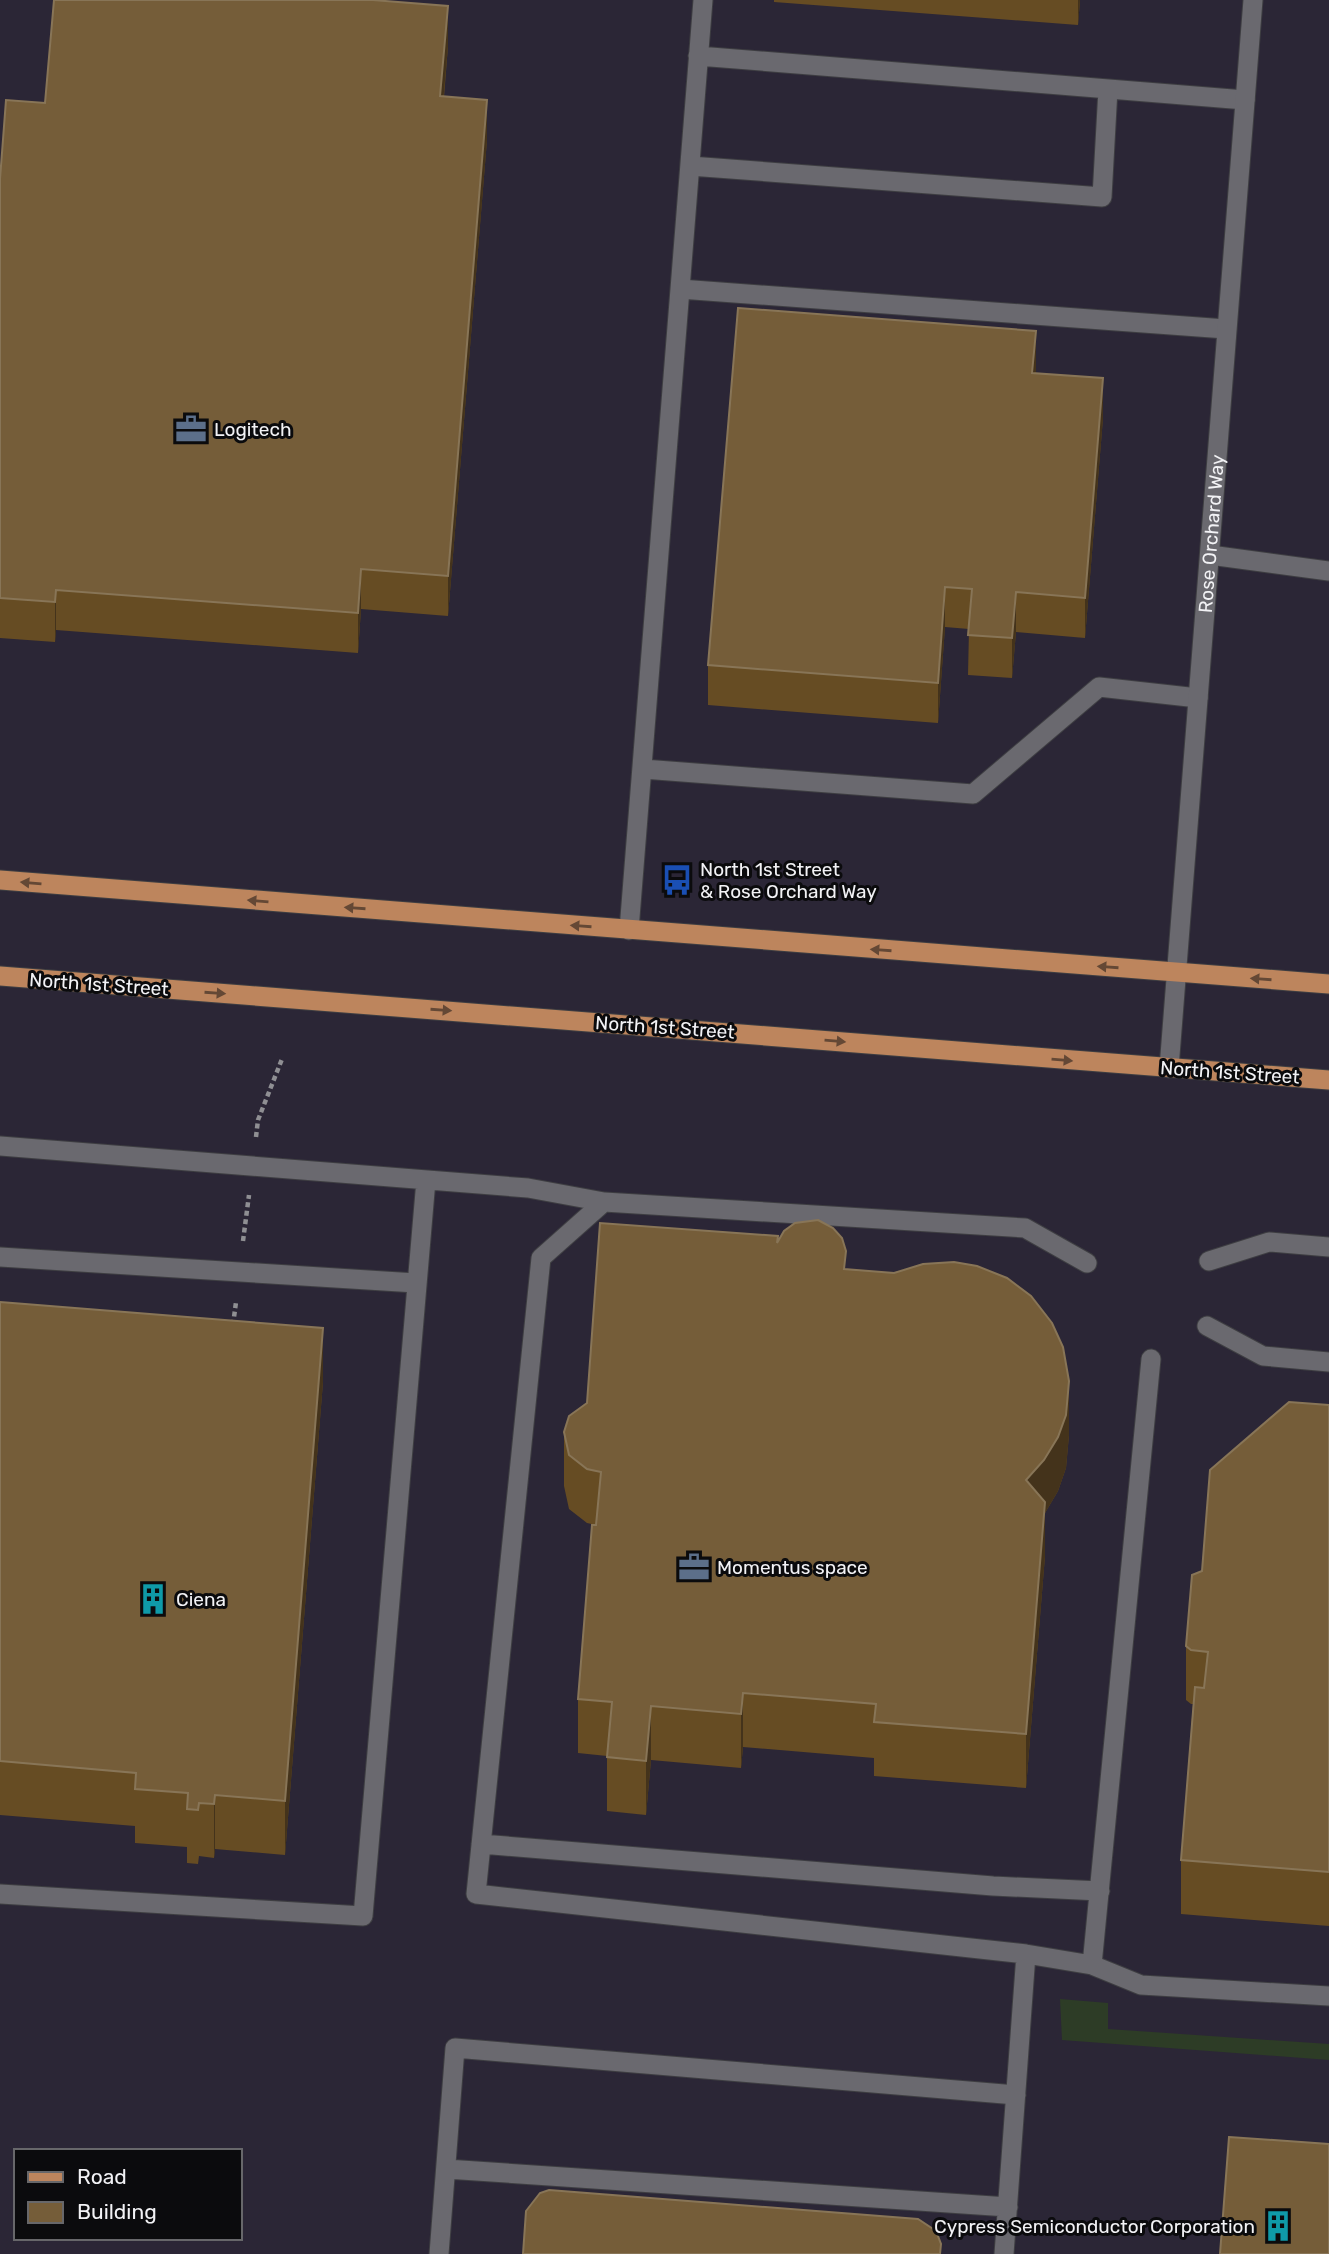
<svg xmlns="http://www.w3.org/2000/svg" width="1329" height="2254" viewBox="0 0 1329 2254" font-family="Rubik,sans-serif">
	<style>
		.commercial { fill: #2b2636; fill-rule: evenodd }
		.green { fill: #2d3c26 }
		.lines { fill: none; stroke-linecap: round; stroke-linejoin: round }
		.service-casing { stroke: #3e3e42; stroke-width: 21 }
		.tertiary-casing { stroke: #3e3e42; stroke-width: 21 }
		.primary-casing { stroke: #3e3e42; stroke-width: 21 }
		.path { stroke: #8f8f93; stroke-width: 4.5; stroke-dasharray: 5 3.5; stroke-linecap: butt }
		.service { stroke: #6a696f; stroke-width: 19 }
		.tertiary { stroke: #6a696f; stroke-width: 19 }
		.primary { stroke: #bd855d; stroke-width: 19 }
		.wall { fill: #664c23 }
		.shaded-wall { fill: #44331b }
		.building { fill: #755d39; stroke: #887557; stroke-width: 2 }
		.oneway { fill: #644835 }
		.labels { text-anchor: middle; stroke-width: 6; stroke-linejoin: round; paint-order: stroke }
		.poi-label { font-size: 19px; fill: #f2f2f5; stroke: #0b0b0d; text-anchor: start }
		.street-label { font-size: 19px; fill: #f2f2f5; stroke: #0b0b0d }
	</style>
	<rect width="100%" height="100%" fill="#222126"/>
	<!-- commercial -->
	<path class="commercial" d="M0 0H1329V2254H0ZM16 2151H240V2238H16Z"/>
	<!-- green -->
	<path class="green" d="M1060 1999 1108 2003V2029L1329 2044V2060L1062 2040Z"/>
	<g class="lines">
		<defs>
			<path id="service" d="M698 56 1245 100
				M690 166 1102 197 1108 89
				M680 289 1226 329
				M1210 555 1329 571
				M643 769 973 794 1099 687 1198 698
				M629 930 703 0
				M0 1146 528 1188 604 1202
				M0 1257 416 1283
				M1209 1261 1269 1242 1329 1247
				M1087 1263 1025 1228 604 1202 541 1258 476 1894 1026 1954 1092 1965 1141 1985 1329 1996
				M1207 1326 1263 1356 1329 1362
				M481 1844 993 1886 1100 1891
				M0 1894 363 1916 426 1180
				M1092 1965 1151 1359
				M446 2169 1008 2207
				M439 2254 455 2048 1016 2095
				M1004 2254 1026 1954"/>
			<g id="tertiary">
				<path id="s1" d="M1169 1068 1253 0"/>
			</g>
			<path id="primary" d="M0 880 1329 984
				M0 976 1329 1080"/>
		</defs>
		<!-- service casing -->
		<use href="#service" class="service-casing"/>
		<!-- tertiary casing -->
		<use href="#tertiary" class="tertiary-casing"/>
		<!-- primary casing -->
		<use href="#primary" class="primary-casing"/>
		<!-- path -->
		<path class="path" d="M256 1137 258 1120 282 1059
			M243 1241 249 1195
			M233 1325 236 1302"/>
		<!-- service -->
		<use href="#service" class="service"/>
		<!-- tertiary -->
		<use href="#tertiary" class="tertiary"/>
		<!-- primary -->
		<use href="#primary" class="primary"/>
	</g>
	<!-- wall -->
	<path class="wall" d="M774 0H1080L1078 25 774 2Z
		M448 46 444 97 487 140 448 616 361 609 358 653 56 630 55 642 0 638V179Z
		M1035 373 1103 418 1085 638 1016 632 1012 678 968 675 969 629 945 627 938 723 708 705V665Z
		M778 1242 846 1269 1069 1435 1066 1468 1058 1491 1045 1513V1556L1026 1788 874 1776V1758L743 1747 741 1768 651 1760 646 1815 607 1811V1756L578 1753V1699L596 1525 587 1523 569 1509 564 1486V1432L587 1403Z
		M0 1302 323 1382 285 1855 215 1849 214 1858 199 1856 198 1864 187 1863V1847L135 1843V1826L0 1815Z
		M1329 1405V1926L1181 1914V1860L1193 1704H1191L1186 1700V1646L1202 1571Z"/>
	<!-- shaded-wall -->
	<path class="shaded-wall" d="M1078 0H1080L1078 25Z
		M448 6V46L440 137V96Z
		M487 100V140L448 616V576Z
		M1036 331V371L1032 413V373Z
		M1103 378V418L1085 638V598Z
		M361 569V609L358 653V613Z
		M945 587V627L938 723V683Z
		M56 590V630L55 642V602Z
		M1016 592V632L1012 678V638Z
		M323 1328V1382L285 1855V1801Z
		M1069 1381V1435L1066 1468 1058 1491 1045 1513V1556L1026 1788V1480Z
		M743 1693V1747L741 1768V1714Z
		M651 1706V1760L646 1815V1761Z
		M215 1795V1849L214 1858V1804Z"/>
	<!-- building -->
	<path class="building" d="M54 0H373L448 6 440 96 487 100 448 576 361 569 358 613 56 590 55 602 0 598V179L6 100 45 103Z
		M738 308 1036 331 1032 373 1103 378 1085 598 1016 592 1012 638 968 635 972 589 945 587 938 683 708 665Z
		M818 1220 833 1228 842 1238 846 1251 844 1269 894 1273 923 1264 954 1262 977 1266 1007 1278 1031 1296 1052 1323 1063 1347 1069 1381 1066 1415 1058 1437 1044 1460 1026 1480 1045 1502 1026 1734 874 1722 876 1704 743 1693 741 1714 651 1706 646 1761 607 1757 612 1702 578 1699 592 1525H596L601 1472 587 1469 569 1455 564 1432 569 1416 587 1403 600 1223 778 1236 777 1243 784 1231 795 1223Z
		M0 1302 323 1328 285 1801 215 1795 214 1804 199 1803 198 1810 187 1809 188 1793 135 1789 136 1773 0 1761Z
		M1289 1402 1329 1405V1872L1181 1860 1195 1687 1204 1688 1208 1652 1191 1650 1186 1646 1192 1575 1202 1571 1210 1470Z
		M1229 2137 1329 2144V2254H1220Z
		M549 2190 918 2219 936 2231 941 2244 940 2254H523L526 2211 540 2193Z"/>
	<!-- one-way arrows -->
	<defs><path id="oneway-solid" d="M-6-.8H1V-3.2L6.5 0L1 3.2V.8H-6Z" transform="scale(1.75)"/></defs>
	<g class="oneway">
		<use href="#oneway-solid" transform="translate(31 883) rotate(-175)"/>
		<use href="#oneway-solid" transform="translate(258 901) rotate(-175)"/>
		<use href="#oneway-solid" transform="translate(355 908) rotate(-176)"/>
		<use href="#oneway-solid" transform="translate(581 926) rotate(-176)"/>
		<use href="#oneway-solid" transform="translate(881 950) rotate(-176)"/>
		<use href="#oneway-solid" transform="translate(1108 967) rotate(-176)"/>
		<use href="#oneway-solid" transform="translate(1261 979) rotate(-176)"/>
		<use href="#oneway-solid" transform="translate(215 993) rotate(4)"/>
		<use href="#oneway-solid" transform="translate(441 1010) rotate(4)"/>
		<use href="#oneway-solid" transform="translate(835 1041) rotate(5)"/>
		<use href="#oneway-solid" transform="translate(1062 1060) rotate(5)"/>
	</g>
	<!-- icons -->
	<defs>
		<symbol id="office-bare" viewBox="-9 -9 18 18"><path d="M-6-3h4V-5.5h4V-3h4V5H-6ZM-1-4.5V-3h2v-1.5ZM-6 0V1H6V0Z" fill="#5c6f8a" stroke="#0b0b0d" stroke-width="2.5" paint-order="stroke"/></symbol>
		<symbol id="bus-bare" viewBox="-9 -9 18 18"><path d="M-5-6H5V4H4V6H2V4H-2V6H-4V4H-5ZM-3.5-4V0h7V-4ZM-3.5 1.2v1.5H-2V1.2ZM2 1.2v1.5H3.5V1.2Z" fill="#1a4fb4" stroke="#0b0b0d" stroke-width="2.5" paint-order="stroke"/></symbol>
		<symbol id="building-bare" viewBox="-9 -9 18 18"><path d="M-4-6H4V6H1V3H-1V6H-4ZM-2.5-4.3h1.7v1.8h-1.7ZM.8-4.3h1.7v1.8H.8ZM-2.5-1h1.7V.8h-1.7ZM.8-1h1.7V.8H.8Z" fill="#0f9aa8" stroke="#0b0b0d" stroke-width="2.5" paint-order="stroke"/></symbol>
	</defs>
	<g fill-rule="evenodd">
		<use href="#office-bare" x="169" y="407" width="44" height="44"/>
		<use href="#bus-bare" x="655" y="858" width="44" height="44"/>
		<use href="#office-bare" x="672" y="1545" width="44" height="44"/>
		<use href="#building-bare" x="131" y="1577" width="44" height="44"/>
		<use href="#building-bare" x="1256" y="2204" width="44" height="44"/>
	</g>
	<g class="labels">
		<!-- poi labels -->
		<g class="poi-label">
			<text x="214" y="436">Logitech</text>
			<text x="700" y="876">North 1st Street<tspan x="700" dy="22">&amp; Rose Orchard Way</tspan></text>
			<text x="717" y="1574">Momentus space</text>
			<text x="176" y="1606">Ciena</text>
			<text x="1255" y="2233" text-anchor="end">Cypress Semiconductor Corporation</text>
		</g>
		<!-- street labels -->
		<g class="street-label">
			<text dy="7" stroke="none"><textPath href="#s1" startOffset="536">Rose Orchard Way</textPath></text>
			<text transform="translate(99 984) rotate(4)" y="7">North 1st Street</text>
			<text transform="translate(665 1027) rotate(4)" y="7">North 1st Street</text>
			<text transform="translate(1230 1072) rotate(4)" y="7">North 1st Street</text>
		</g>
	</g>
	<!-- legend -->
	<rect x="14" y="2149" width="228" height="91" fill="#0b0b0d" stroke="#67676a" stroke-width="2"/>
	<rect x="28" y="2172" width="35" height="10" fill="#bd855d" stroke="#67676a" stroke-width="2"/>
	<text x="77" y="2184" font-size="21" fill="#f2f2f5">Road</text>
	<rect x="28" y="2202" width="35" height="21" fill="#755d39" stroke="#67676a" stroke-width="2"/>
	<text x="77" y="2219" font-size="21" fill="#f2f2f5">Building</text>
</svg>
